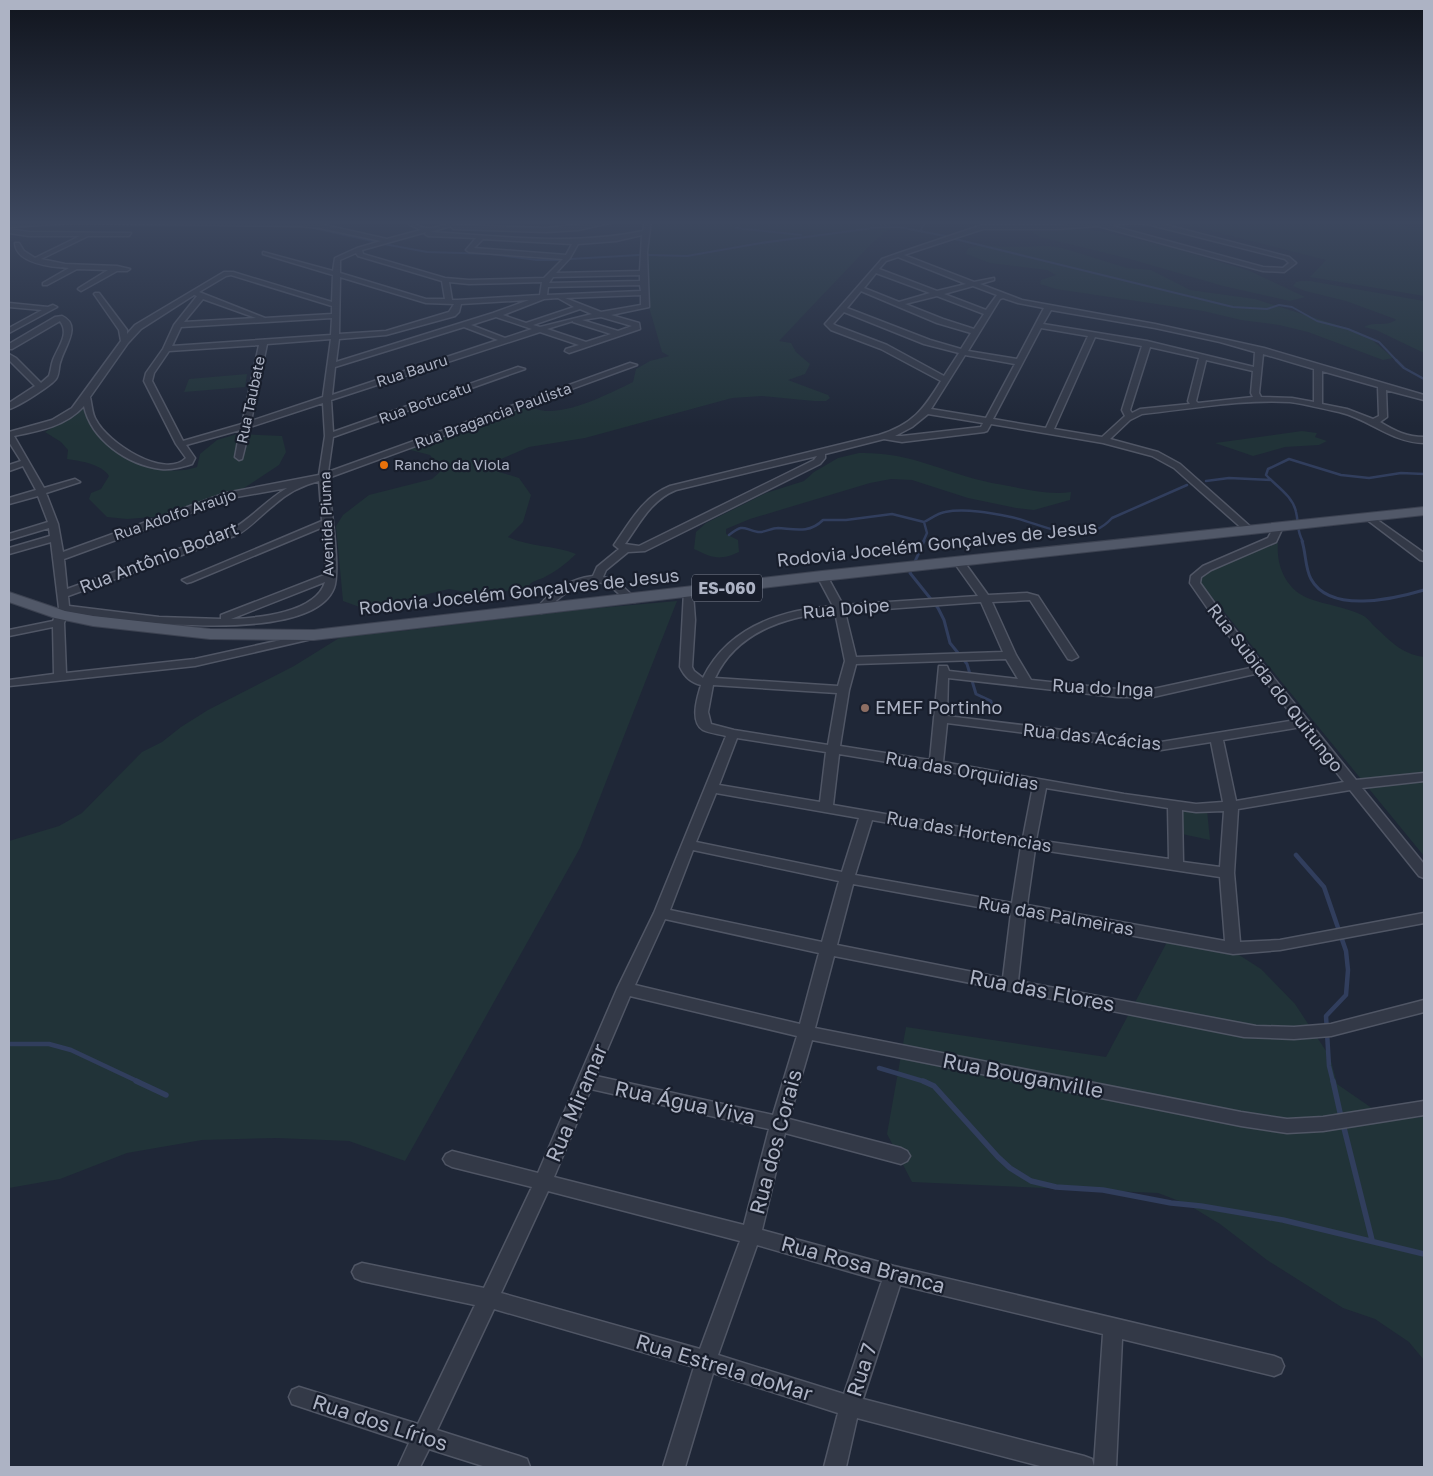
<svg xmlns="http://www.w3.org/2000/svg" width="1433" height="1476" viewBox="0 0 1433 1476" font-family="'Golos Text',sans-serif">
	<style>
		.green { fill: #213338 }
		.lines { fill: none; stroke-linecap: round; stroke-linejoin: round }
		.stream-far4 { stroke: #313e5d; stroke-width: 2 }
		.stream-far3 { stroke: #313e5d; stroke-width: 2.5 }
		.stream-far2 { stroke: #313e5d; stroke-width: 3 }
		.stream-far1 { stroke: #313e5d; stroke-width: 4.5 }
		.stream { stroke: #313e5d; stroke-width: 5.5 }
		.minor-casing { stroke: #505665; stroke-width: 3 }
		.primary-casing { stroke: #3c4251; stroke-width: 2 }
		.minor { fill: #333947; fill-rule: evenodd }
		.primary { fill: #515868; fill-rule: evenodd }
		.food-dot { fill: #e8710a; stroke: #181e2c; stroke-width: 2 }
		.education-dot { fill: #8d6e63; stroke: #181e2c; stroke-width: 2 }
		.labels { text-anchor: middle; stroke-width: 4.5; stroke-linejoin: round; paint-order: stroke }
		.far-street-label { font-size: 15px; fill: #adb3c4; stroke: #181e2c }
		.far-poi-label { font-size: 15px; fill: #adb3c4; stroke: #181e2c; text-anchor: start }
		.shield { fill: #181e2c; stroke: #808696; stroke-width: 1 }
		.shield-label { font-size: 16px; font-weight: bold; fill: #adb3c4 }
		.street-label { font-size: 18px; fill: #adb3c4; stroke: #181e2c }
		.poi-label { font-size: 18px; fill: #adb3c4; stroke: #181e2c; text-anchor: start }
		.near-street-label { font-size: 21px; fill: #adb3c4; stroke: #181e2c }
	</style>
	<rect width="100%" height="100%" fill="#1f2737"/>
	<!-- green -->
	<path class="green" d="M650 220H900L872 243 779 341 791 343 796 352 810 364 805 374 788 380 828 395 830 398 826 401H814L762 396 732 398 585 438 529 447 501 459 495 464 493 470 519 478 531 495 523 522 508 537C529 547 554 545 576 554 567 563 555 572 543 578 535 581 532 581 526 588L482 595 449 589 365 609 343 601 336 526 343 515 369 495 432 479 441 471 430 455 403 448 527 404C551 425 610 393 633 382L636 369 650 361 669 356 662 352 649 307 644 246Z
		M1168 220H1395L1407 227 1424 228V296L1310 277 1326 260Z
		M1087 229 1167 246 1250 271 1305 297 1290 301 1223 286 1130 259 1040 237 1031 231Z
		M982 245 1005 247 1048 246 1062 248 1127 268 1151 270 1190 290 1255 299 1356 331 1370 338 1393 358 1383 360 1308 332 1279 325 1241 320 1203 311 1056 289 1040 284 1041 280 1056 275 1047 270 990 263 966 254 968 248Z
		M1301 281H1310L1424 301V353L1376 330 1364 327C1374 321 1386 327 1396 320L1395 319 1346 301 1305 291 1293 286 1296 282Z
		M247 374 245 387 184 392 189 379Z
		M79 406C87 411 94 416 99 424 101 428 102 434 105 438 126 462 166 478 197 467L200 454 217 440 237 434 282 436 286 452 279 465 241 490 166 516 127 519 107 517 89 499 91 493 101 489 109 476C102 464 80 461 67 459L68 450 61 442 45 432 68 418Z
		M1302 431 1317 433 1315 437 1327 441 1319 445 1285 447 1253 456 1215 443Z
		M859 453C906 452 932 467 975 479 986 482 998 484 1009 486 1029 490 1050 495 1071 492L1070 500 1034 510 1016 508 968 498 912 480 891 479 870 483 750 519 726 529V534L738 540 739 552C719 561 713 558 694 549L696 532 706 523 766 493 804 481 814 472 838 458Z
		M1278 543C1276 566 1286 590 1310 599 1327 605 1345 607 1362 615 1366 617 1370 621 1373 625 1391 641 1399 653 1424 657V856L1194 575Z
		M677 601 580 848 405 1161 349 1141 277 1138 202 1140 127 1153 60 1179 9 1188V841L59 826 82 813 142 752 162 742 181 727 208 710 294 666 344 635 402 631 576 610Z
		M1180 806 1207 810 1210 840 1182 834Z
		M1168 936 1236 953 1261 969 1295 1004 1330 1057 1337 1084 1379 1113 1418 1118 1424 1114V1360L1409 1342 1375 1319 1343 1308 1267 1260 1220 1224 1187 1204 1158 1193 912 1182 887 1134 906 1027 1106 1057 1167 942Z"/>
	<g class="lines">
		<!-- stream-far4 -->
		<path class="stream-far4" d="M867 220 886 225
			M164 221 208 220
			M309 227 377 242
			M736 228 801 235
			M922 232 921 229 928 220
			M951 238 1233 307 1267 309 1279 305 1292 307 1317 321 1348 329 1379 342 1397 361
			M384 244 427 252 492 254 537 260H559
			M648 255 687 256 761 243 881 227H899L945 236
			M570 259 639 255"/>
		<!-- stream-far3 -->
		<path class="stream-far3" d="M1396 360 1404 368 1424 379
			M1206 481 1229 478 1271 480
			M729 535C745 523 742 529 758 532 764 533 771 528 778 528 794 529 809 534 823 520H846L892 514 924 522C930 519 938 513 945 512 965 508 991 513 1011 517 1044 524 1083 550 1112 518L1187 485
			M923 542 927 533 924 522
			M1303 542C1296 529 1299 524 1296 512 1293 496 1276 486 1266 475L1268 469 1289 459 1341 475 1369 478 1401 473 1424 474"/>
		<!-- stream-far2 -->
		<path class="stream-far2" d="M924 541 910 573 938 608 944 620 950 643 967 664 976 694 991 701 992 710
			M1302 541C1306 553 1305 568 1311 579 1330 614 1394 599 1424 590"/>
		<!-- stream-far1 -->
		<path class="stream-far1" d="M1296 855 1324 887 1346 951 1348 970 1346 995 1326 1016 1329 1066 1333 1082
			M9 1044H49L71 1050 139 1082
			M879 1068 926 1082"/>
		<!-- stream -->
		<path class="stream" d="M136 1081 166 1095
			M923 1081 934 1086 998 1157 1010 1168 1031 1181 1056 1187 1103 1190 1171 1203 1201 1206 1283 1220 1424 1254
			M1333 1081 1341 1117
			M1343 1124 1372 1240"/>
		<defs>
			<path id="minor" d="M69 220 300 222 320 224 387 239 421 230 400 220C410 220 418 228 427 228 438 229 454 220 468 220L452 225 546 228 623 220 578 230 546 232 453 229 451 226 430 232C501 236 573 246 643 231L645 220H651L647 252 649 307 611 315 639 323 640 329 569 353 565 351 566 349 579 345 540 332 331 400 333 432 518 367 525 369 333 437 328 472 630 363 637 365 328 478C330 502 341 569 334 588 311 647 118 621 68 612L64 623 66 673 195 659 312 633 318 636 316 638 195 666 9 686V680L54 674 53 627 9 636V630L53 621 59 608 51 542 9 554V548L50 536 49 528 9 540V534L48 522 38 496 9 504V498L36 490 23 466 9 471V465L21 461 9 442V432L52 420 72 408 121 341 119 330 94 294 95 293H99L127 330V334L135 325 224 272H233L332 302 333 275 263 254V252L333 271 335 258 357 248 381 241 320 228 300 226 73 223 9 227V223ZM426 232 425 234 428 236 476 238 466 250 469 252 563 259 544 278 469 280 445 278 363 254 362 250ZM642 235 640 271 556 273 570 258 578 244 616 241ZM483 239 572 244 566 255 474 248ZM356 253 358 256 442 281 445 299H426L340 273V260ZM231 275 332 306V314L265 318 199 292 226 276ZM640 275V281L549 283 553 277ZM340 277 426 303 454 304 449 312 386 331 339 334ZM449 282 469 284 542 282 540 295 458 300H452ZM640 285 641 291 547 295 548 287ZM194 295 197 296 174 325 163 349 146 373 144 381 176 444 186 458C164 480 107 442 96 420 92 414 92 405 90 397L128 343 141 329ZM641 295V305L601 312 565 298ZM558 298 574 307 526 323 503 315 544 299ZM203 299 256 318 184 322ZM529 300 493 313 336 362 339 339 386 335 455 316 459 312 461 304ZM580 309 592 314 540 327 533 325ZM496 317 532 329 505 338 471 325ZM601 317 632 326 618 331 582 320ZM332 318 331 335 172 346 181 327ZM573 321V322L611 334 586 342 547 329ZM464 327 498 340 332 395 335 367ZM331 339 323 397 251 421 267 344ZM259 345 242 424 183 441 152 381 154 373 169 351ZM323 403 325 436 319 475 226 493 63 552 58 524 46 493 80 482 75 479 44 488 14 436C39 431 66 426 84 406 91 440 128 465 161 469 172 470 182 467 192 464L195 458 186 445 240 430 235 457 239 460 242 459 250 427ZM319 481 322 521 182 580 187 583 191 582 323 527 327 574 221 615V619L159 617 69 606 68 596 237 535C251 527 261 515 274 505 287 493 303 485 319 481ZM287 488C265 501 250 520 229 531L67 589 64 559 231 498ZM325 582C316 613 258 618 231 619Z
				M1124 220H1147L1289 257 1296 263 1284 272 1263 271 1098 226 1057 229H983L904 255 974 282 994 278V280L980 284 1022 300 1155 324 1264 348 1424 395V400L1386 390 1387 417 1380 422C1395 431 1407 437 1424 437V443C1393 443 1369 419 1339 412 1323 409 1306 404 1290 402 1241 399 1191 409 1142 414L1130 420 1110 439 1158 452 1180 464 1252 528V532H1246L1174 468 1152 456 1103 443 991 424 987 431 984 432 902 442 884 439 825 454V458L820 464 645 551 628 552 606 570 603 577 617 581 635 598 636 600 635 602H627C621 596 614 588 606 584 584 575 558 597 545 612L541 613 536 610C549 591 570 579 593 576L597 567 619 549 614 545C630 522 643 497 670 486L879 435C913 424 923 410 941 381L881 349 831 330 825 324 882 259 896 254 982 225H1057ZM1133 223 1147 224 1285 259 1289 263 1283 268 1263 267 1109 225ZM898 257 966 284 937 291 879 269 886 261ZM876 273 930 293 899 302 864 288ZM973 286 997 295 986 310 944 294ZM861 291 937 323 971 333 961 349 930 340 847 308ZM937 296 984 314 974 329 943 319 905 304ZM1003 298 1018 303 1044 308 1017 359 968 351 1000 299ZM1051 310 1155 328 1220 342 1255 352 1254 367 1147 341 1043 324ZM844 312 924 344 959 353 944 376 887 345 837 326 833 324ZM1041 328 1088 336 1046 428 993 419ZM1095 337 1142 346 1122 410 1125 416 1102 437 1054 429ZM1150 347 1199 358 1188 401 1190 404 1140 409 1132 413 1130 410ZM1263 354 1314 369V402L1292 398 1261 397 1259 393ZM965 355 1015 364 986 418 931 409ZM1206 360 1253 371 1251 393 1253 397 1198 403 1196 401ZM1322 371 1378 387 1379 416 1373 419 1347 409 1322 404ZM928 414 983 423 981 427 902 436H895L912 427ZM817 456 814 460 639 546 625 544C640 523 651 500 676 490Z
				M9 229 29 232 131 233 129 236H88L41 259 65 264 117 266 130 269 127 271H117L81 291 78 289 79 288 108 270 77 269 47 285H43V283L69 268C52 267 16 264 15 243H19L24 251 35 258 80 236H29L9 233Z
				M9 303 48 307 53 305 57 307 9 333V328L42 310 9 307Z
				M62 316C82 325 65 346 61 360 58 366 60 373 56 379 52 385 18 407 9 409V403L35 386 9 360V354L16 358 41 383 49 376C51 371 51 365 53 360 58 347 70 334 60 321L12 349H9V344L55 317Z
				M1369 514 1424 553V561L1420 560 1366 519V515Z
				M1278 524 1283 527 1276 542 1211 570 1201 577 1200 583 1223 615 1356 780 1424 773V781L1362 788 1424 864V878L1419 876 1350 790 1238 809 1234 873 1240 942 1280 940 1424 913V923L1280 950 1233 954 1025 916 1018 981 1256 1026 1294 1027 1331 1024 1424 1000V1012L1331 1036 1294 1039 1244 1037 834 956 815 1028 1241 1112 1287 1119 1323 1117 1424 1101V1115L1323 1131 1287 1133 1241 1126 812 1040 789 1119 901 1148 907 1151 910 1156 907 1161 901 1164 785 1133 762 1230 894 1266 1274 1356 1281 1359 1284 1366 1281 1373 1274 1376 1122 1339 1116 1467H1044L857 1418 846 1467H824L838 1413 713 1373 685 1467H663L694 1367 494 1309 437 1430 519 1456 527 1459 530 1467H486L429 1449 420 1467H398L409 1443 292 1404 289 1397 292 1390 299 1387 418 1424 475 1305 362 1281 355 1278 352 1272 355 1266 362 1263 484 1288 532 1187 452 1167 446 1164 443 1159 446 1154 452 1151 538 1173 617 989 654 913 726 736C719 734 709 733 703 730 689 721 698 696 701 685 691 683 684 676 680 667L684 591 688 590 693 593 695 620 692 667 694 671 703 678C728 627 780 610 833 606L817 576 818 574H826L843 605 978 596 953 561 958 558 962 559 988 595 1027 593 1038 596 1078 657 1072 660 1068 659 1030 600 992 602 1016 655 1031 680 1117 689H1153L1255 667 1215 619 1190 583 1191 576 1203 566 1268 538 1275 525ZM981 602 1003 652 856 657 845 612ZM835 612 845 661 838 686 715 678C737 631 786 616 835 612ZM1006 659 1018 679 949 671 947 666H939L930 760 840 746 849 690 856 664ZM1259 673 1296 720 1161 742 947 716 948 678 1117 697H1153ZM713 685 837 693 828 745 734 730 711 724 708 712ZM947 723 1161 750 1211 742 1223 802 1196 804 1124 794 943 762ZM1301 727 1344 782 1236 801 1223 740ZM737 738 826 752 820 802 719 785ZM839 754 1033 786 1023 838 833 805ZM1046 788 1168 808 1169 859 1036 840ZM716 793 859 818 842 872 696 842ZM1182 810 1196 812 1224 811 1220 867 1183 862ZM872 820 1021 846 1012 903 855 875ZM1035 849 1220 877 1225 941 1027 905ZM693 850 839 881 822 942 670 910ZM853 884 1011 913 1003 978 837 945ZM665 919 819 953 800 1024 635 985ZM630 996 797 1036 773 1115 596 1076ZM591 1089 769 1129 744 1225 554 1177ZM548 1191 740 1241 700 1349 501 1293ZM757 1245 882 1281 844 1394 718 1355ZM900 1285 1103 1334 1094 1466 1092 1459 1084 1456 863 1399Z"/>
			<path id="primary" d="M1424 507V515L822 581 314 640 210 639 93 626 55 618 9 602V592L65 611 93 616 210 629 314 630 822 571Z"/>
		</defs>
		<!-- minor casing -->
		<use href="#minor" class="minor-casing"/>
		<!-- primary casing -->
		<use href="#primary" class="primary-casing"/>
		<!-- minor -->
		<use href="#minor" class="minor"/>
		<!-- primary -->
		<use href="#primary" class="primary"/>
	</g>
	<!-- sky -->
	<linearGradient id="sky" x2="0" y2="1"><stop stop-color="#11151e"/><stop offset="0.52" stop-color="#3c475e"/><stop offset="1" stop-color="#3c475e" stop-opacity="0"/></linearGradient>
	<rect width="1433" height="427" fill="url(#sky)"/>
	<!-- markers -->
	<circle class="food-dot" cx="384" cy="465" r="5"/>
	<circle class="education-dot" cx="865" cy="708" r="5"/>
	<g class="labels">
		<!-- far-street labels -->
		<g class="far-street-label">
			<text transform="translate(412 371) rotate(-18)" y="5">Rua Bauru</text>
			<text transform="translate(251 400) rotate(-78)" y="5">Rua Taubate</text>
			<text transform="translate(425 403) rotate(-20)" y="5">Rua Botucatu</text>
			<text transform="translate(493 416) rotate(-20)" y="5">Rua Bragancia Paulista</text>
			<text transform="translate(175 515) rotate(-19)" y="5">Rua Adolfo Araujo</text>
			<text transform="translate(327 524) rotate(-92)" y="5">Avenida Piuma</text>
		</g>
		<!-- far-poi labels -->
		<g class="far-poi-label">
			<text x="394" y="470">Rancho da Viola</text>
		</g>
		<!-- shield labels -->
		<rect class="shield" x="692" y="574.5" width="70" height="27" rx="4"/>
		<g class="shield-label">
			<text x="727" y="594">ES-060</text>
		</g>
		<!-- street labels -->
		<g class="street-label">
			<text transform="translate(937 544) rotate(-6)" y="6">Rodovia Jocelém Gonçalves de Jesus</text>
			<text transform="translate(159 558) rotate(-21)" y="6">Rua Antônio Bodart</text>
			<text transform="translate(519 592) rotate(-6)" y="6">Rodovia Jocelém Gonçalves de Jesus</text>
			<text transform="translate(846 609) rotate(-5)" y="6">Rua Doipe</text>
			<text transform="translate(1103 688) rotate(3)" y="6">Rua do Inga</text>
			<text transform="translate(1275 688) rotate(52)" y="6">Rua Subida do Quitungo</text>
			<text transform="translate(1092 737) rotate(6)" y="6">Rua das Acácias</text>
			<text transform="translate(962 771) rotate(10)" y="6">Rua das Orquidias</text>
			<text transform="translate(969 832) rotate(10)" y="6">Rua das Hortencias</text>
			<text transform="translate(1056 916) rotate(10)" y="6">Rua das Palmeiras</text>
		</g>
		<!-- poi labels -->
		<g class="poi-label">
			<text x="875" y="714">EMEF Portinho</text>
		</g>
		<!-- near-street labels -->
		<g class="near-street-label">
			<text transform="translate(1042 991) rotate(11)" y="7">Rua das Flores</text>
			<text transform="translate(1023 1076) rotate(11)" y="7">Rua Bouganville</text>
			<text transform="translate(577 1103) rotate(-67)" y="7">Rua Miramar</text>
			<text transform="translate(685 1103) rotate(12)" y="7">Rua Água Viva</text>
			<text transform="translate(776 1142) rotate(-75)" y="7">Rua dos Corais</text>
			<text transform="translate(863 1265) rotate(15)" y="7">Rua Rosa Branca</text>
			<text transform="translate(724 1368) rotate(17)" y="7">Rua Estrela doMar</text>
			<text transform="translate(862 1370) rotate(-72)" y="7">Rua 7</text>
			<text transform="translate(380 1423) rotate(18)" y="7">Rua dos Lírios</text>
		</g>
	</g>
	<!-- border -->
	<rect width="1433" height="1476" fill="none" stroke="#adb3c4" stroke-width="20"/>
</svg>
